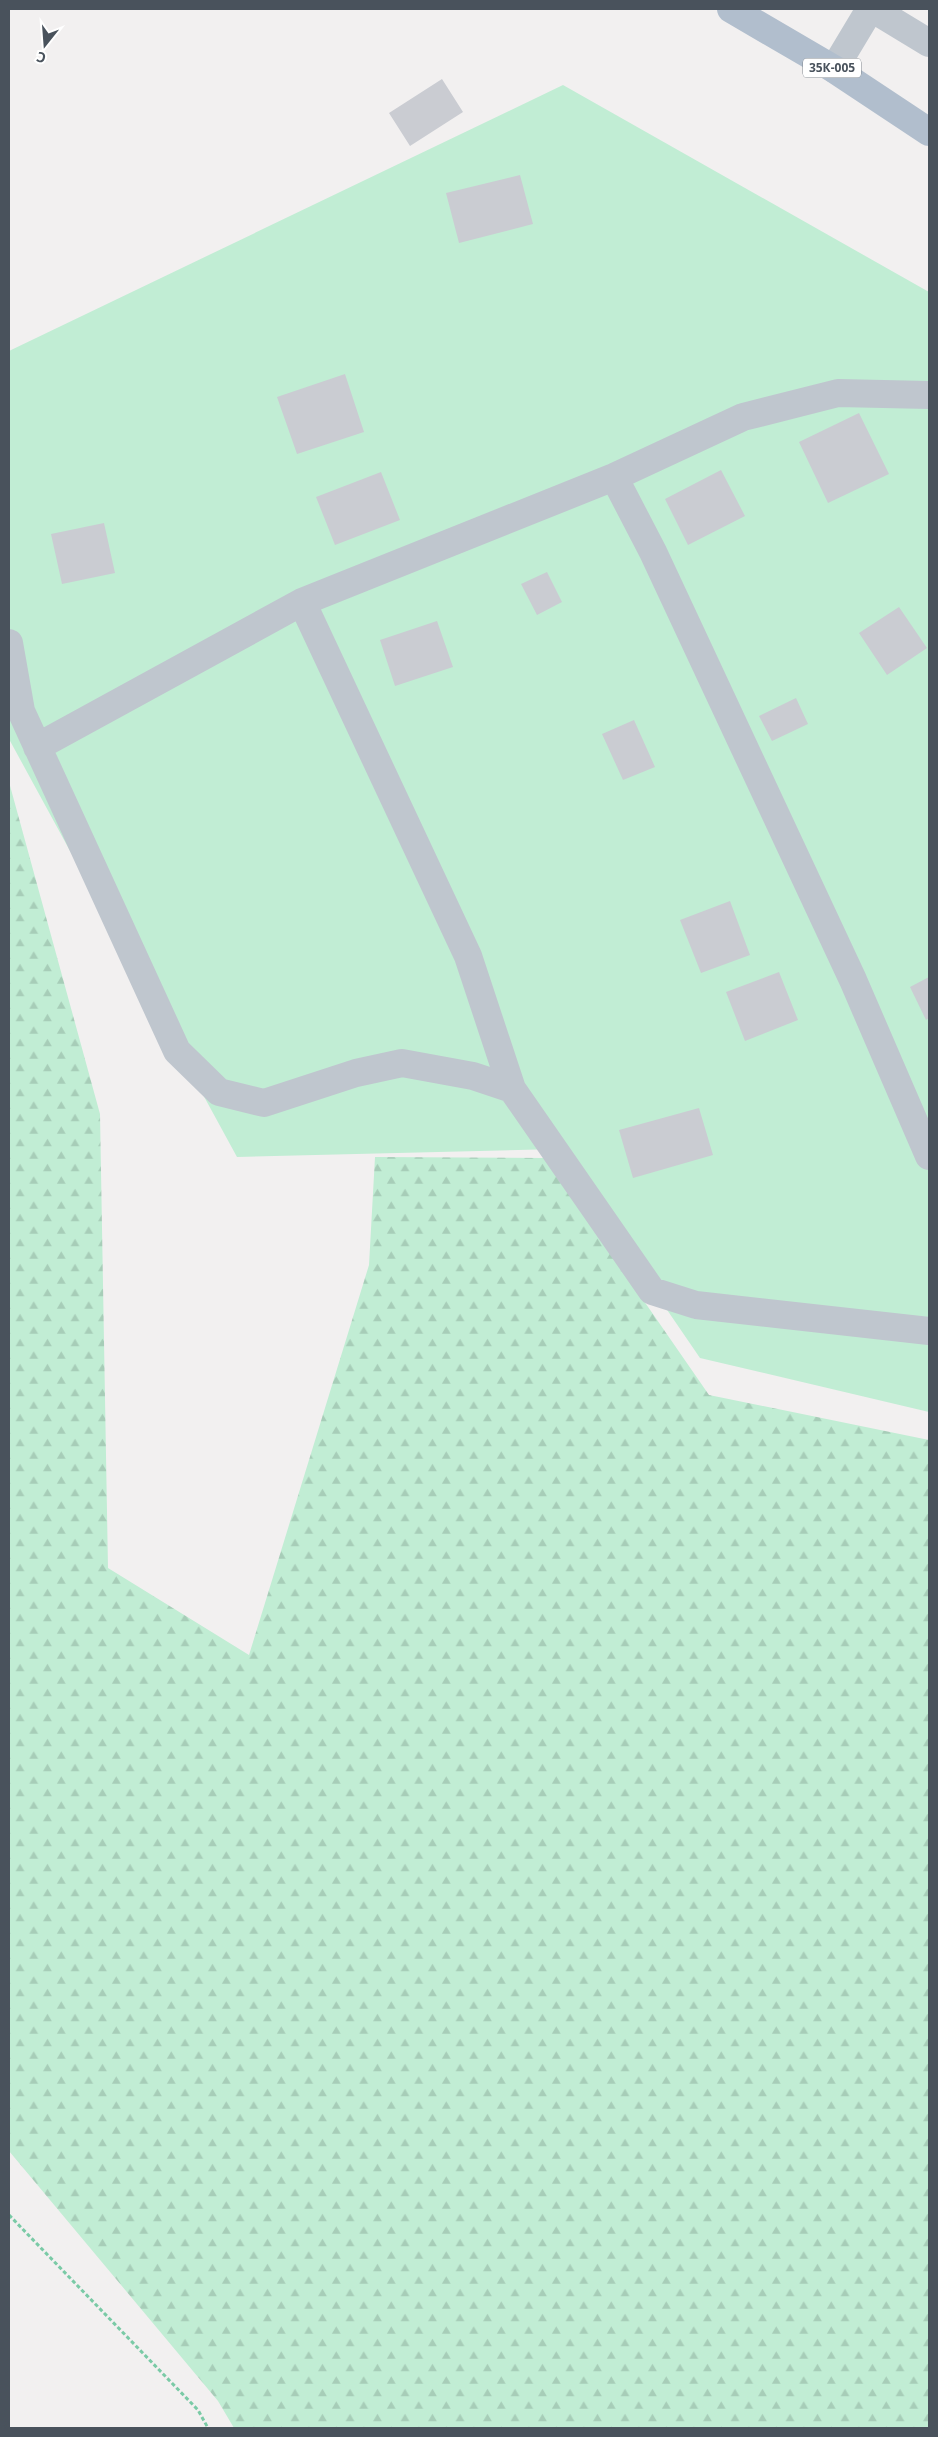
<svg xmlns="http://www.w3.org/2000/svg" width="938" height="2437" viewBox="0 0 938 2437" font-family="'Open Sans',sans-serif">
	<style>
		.forest { fill: url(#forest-firs) }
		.garden { fill: #c1edd4 }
		.building { fill: #caccd2 }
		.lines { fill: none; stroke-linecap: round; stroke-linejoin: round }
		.path { stroke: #7acaa6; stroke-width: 3; stroke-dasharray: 4 2.5; stroke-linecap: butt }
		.minor { stroke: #bfc6ce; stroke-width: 28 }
		.major { stroke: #b1becd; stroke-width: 28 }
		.labels { text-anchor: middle; stroke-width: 5; stroke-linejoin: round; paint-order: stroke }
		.shield { fill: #fff; stroke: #80868d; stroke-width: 1 }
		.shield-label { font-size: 12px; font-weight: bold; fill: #49525c }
	</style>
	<defs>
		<pattern id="forest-firs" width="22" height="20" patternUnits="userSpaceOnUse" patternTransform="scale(1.25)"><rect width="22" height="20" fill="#c1edd4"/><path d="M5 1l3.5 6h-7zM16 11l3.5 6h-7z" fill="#a7cdb8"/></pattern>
	</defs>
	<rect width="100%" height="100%" fill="#f2f0f0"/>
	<!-- forest -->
	<path class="forest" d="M9 782 100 1114 108 1568 249 1655 369 1265 375 1157 545 1158 709 1395 929 1440V2428H234L218 2401 9 2151Z"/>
	<!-- garden -->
	<path class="garden" d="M563 85 929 292V1412L700 1358 557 1149 237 1157 9 739V351Z"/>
	<!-- building -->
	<path class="building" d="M442 79 463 112 410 146 389 113Z
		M520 175 533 224 459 243 446 193Z
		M345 374 364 432 297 454 277 397Z
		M859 413 889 474 828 503 799 442Z
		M721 470 745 516 688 545 665 499Z
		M381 472 400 520 335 545 316 497Z
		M104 523 115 573 62 584 51 534Z
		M547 572 562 602 537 615 521 584Z
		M899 607 927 648 887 675 859 633Z
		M437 621 453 667 395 686 380 640Z
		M796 698 808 724 772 741 759 716Z
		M634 720 655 767 623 780 602 734Z
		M730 901 750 955 701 973 680 920Z
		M779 972 798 1020 745 1041 726 992Z
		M929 977V1018L926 1020 910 987Z
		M699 1108 713 1155 633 1178 619 1130Z"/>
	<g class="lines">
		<!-- path -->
		<path class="path" d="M9 2215 198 2410 208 2428"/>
		<!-- minor -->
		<path class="minor" d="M873 9 929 43
			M834 69 870 9
			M614 477 653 552 853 980 929 1156
			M302 602 468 956 512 1089 652 1291 696 1305 929 1331
			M9 643 21 711 177 1051 219 1092 264 1103 356 1073 402 1063 473 1076 512 1089
			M37 747 302 602 614 477 743 417 838 393 929 395"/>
		<!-- major -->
		<path class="major" d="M731 9 834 69 929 132"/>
	</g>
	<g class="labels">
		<!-- shield labels -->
		<rect class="shield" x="803" y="58.5" width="58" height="19" rx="4"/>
		<g class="shield-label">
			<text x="832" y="72">35К-005</text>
		</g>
	</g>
	<!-- border -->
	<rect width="938" height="2437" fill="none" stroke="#49525c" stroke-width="20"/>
	<!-- north arrow -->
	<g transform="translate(45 45) rotate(197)" stroke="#ffffff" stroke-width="4" paint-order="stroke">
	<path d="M0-4L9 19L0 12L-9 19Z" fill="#49525c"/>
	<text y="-8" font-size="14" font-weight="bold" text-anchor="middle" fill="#49525c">С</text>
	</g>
</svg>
